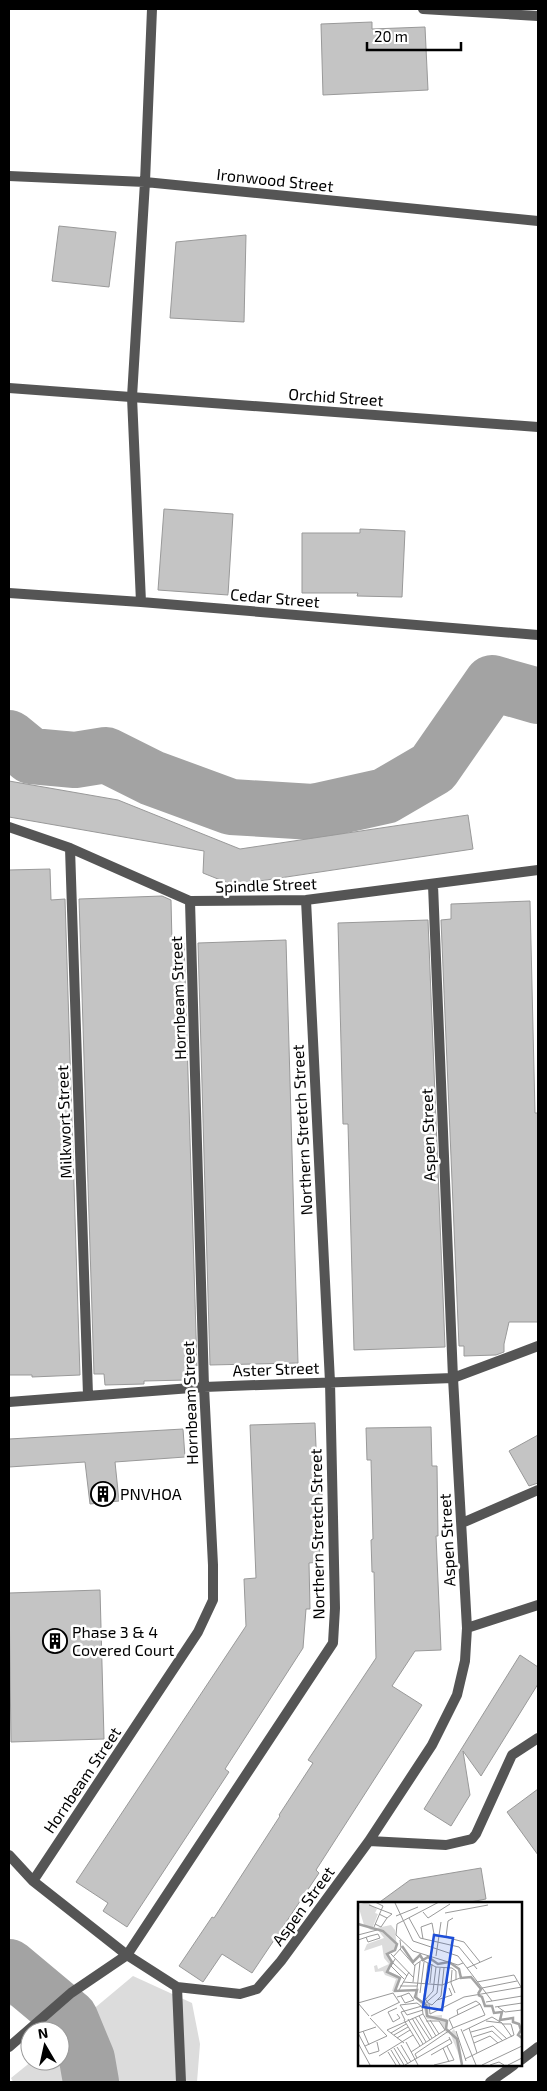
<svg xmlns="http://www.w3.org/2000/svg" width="547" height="2091" viewBox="0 0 547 2091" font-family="'Exo 2',sans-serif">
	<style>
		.green { fill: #dcdcdc }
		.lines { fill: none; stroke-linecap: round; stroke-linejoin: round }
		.river { stroke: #a3a3a3; stroke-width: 56 }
		.building { fill: #c4c4c4; stroke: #999 }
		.street { stroke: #555; stroke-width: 10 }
		.labels { text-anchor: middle; stroke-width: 5; stroke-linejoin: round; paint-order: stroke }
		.street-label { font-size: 16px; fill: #000; stroke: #fff }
		.poi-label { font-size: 16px; fill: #000; stroke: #fff; text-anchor: start }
		.inset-river { fill: none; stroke: #a3a3a3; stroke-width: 2.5 }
		.inset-road { fill: none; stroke: #999; stroke-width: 1 }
		.view { fill: #1d4ed8; fill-opacity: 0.15; stroke: #1d4ed8; stroke-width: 2.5 }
		.inset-edge { fill: none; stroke: #000; stroke-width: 2.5 }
	</style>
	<rect width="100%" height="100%" fill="#fff"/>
	<!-- green -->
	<path class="green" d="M9 1951 46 1975 9 2007Z
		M133 1976 192 2003 200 2044 197 2082H13L11 2078 32 2061H60V2037Z"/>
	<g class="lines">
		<!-- river -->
		<path class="river" d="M9 738 31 756 75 760 106 755 152 778 231 807 313 812 385 796 433 768 492 683 538 696
			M9 1967 70 2018 87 2059 91 2082"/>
	</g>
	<!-- building -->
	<path class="building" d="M372 22V29L425 27 428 90 323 95 321 24Z
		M59 226 116 232 109 287 52 281Z
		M246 235 244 322 170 318 176 242Z
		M164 509 233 514 228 595 158 590Z
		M360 529 405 531 402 597 357 596 358 593H302V533H360Z
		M9 781 118 800 240 849 468 815 473 849 233 885 203 873 204 851 9 817Z
		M50 869 51 900 65 899 80 1375 32 1377V1375H9V870Z
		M162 896 171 900 172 943H184L197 1366H187V1380L144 1381V1384L105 1385 104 1374H94L79 899Z
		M530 901 535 1113H538V1322H509L504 1344V1352L496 1355 464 1356V1346H459L441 920 451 919V904Z
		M428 920 445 1347 354 1350 348 1124H343L338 923Z
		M286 940 298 1363 210 1365 198 943Z
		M315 1423 318 1493H322L323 1526H319L320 1562 309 1563 310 1609H306L303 1648 225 1769 229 1772 127 1927 103 1911 108 1903 76 1882 246 1626 244 1579 256 1578 250 1425Z
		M431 1427 432 1466H437L438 1536H436L441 1650 415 1651 392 1686 422 1705 316 1870 319 1873 252 1973 222 1954 203 1982 179 1966 212 1917 214 1918 280 1816 279 1815 313 1763 308 1760 376 1658 374 1572H372L371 1540 373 1539 371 1460H367L366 1428Z
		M183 1429 185 1457 115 1462 119 1501 90 1504 85 1462 9 1467V1439Z
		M538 1435V1483L529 1486 509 1451Z
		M100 1590 104 1739 11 1742 9 1593Z
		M520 1655 538 1667V1684L481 1776 463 1751 470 1795 451 1826 424 1809Z
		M538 1789V1855L507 1812Z
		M481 1868 486 1899 460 1904H377L410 1880Z"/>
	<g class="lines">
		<!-- street -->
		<path class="street" d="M423 9 538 16
			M9 176 145 182 538 221
			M9 388 538 427
			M9 593 141 602 538 635
			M141 602 132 397 145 182 152 9
			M9 827 70 848 190 901 306 900 538 870
			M70 848 88 1395
			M9 1402 204 1387 453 1378 538 1346
			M462 1523 538 1490
			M467 1628 538 1605
			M369 1841 446 1845 472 1839 476 1834 512 1755 538 1738
			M9 1855 33 1881 127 1955 177 1987 240 1994 257 1989 281 1961 369 1841 432 1745 457 1695 465 1661 467 1628 453 1378 433 885
			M33 1881 198 1632 213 1600V1565L204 1387 190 901
			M177 1987 181 2082
			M9 2047 71 1993 127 1955 333 1643 335 1608 330 1382 306 900
			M521 2060 538 2047
			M490 2082 514 2065"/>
	</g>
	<!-- icons -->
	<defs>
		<symbol id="building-ring" viewBox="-11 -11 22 22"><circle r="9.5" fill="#fff" stroke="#000" stroke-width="1.5"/><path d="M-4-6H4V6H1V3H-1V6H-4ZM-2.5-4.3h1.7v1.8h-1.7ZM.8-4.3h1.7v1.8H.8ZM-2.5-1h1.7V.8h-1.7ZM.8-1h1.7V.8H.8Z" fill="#000"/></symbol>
	</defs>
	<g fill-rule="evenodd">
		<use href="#building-ring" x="89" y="1480" width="28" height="28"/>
		<use href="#building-ring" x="41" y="1627" width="28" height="28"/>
	</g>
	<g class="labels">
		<!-- street labels -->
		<g class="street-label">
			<text transform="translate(275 180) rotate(6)" y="6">Ironwood Street</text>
			<text transform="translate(336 397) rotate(4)" y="6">Orchid Street</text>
			<text transform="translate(275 598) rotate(5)" y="6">Cedar Street</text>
			<text transform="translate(266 885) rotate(-2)" y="6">Spindle Street</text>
			<text transform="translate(178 998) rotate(-92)" y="6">Hornbeam Street</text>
			<text transform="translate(64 1122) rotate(-92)" y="6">Milkwort Street</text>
			<text transform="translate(302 1130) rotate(-93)" y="6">Northern Stretch Street</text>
			<text transform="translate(428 1135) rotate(-92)" y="6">Aspen Street</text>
			<text transform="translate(276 1369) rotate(-2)" y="6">Aster Street</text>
			<text transform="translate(190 1403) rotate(-92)" y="6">Hornbeam Street</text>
			<text transform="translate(317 1534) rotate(-91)" y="6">Northern Stretch Street</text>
			<text transform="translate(447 1540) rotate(-93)" y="6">Aspen Street</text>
			<text transform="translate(82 1780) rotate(-56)" y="6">Hornbeam Street</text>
			<text transform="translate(303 1906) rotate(-54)" y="6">Aspen Street</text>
		</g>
		<!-- poi labels -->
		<g class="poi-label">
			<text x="120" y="1500">PNVHOA</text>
			<text x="72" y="1638">Phase 3 &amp; 4<tspan x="72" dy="18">Covered Court</tspan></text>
		</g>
	</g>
	<!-- overview -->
	<g transform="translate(358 1902)">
		<rect width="164" height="164" fill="#fff"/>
		<path d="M9 0 19 7 17 11 20 12 14 27 33 23 37 28 39 45 29 52 35 60 30 69 42 75 37 88H60V96L67 101 64 103 57 96 59 89H34L38 77 27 73 25 69 17 70 16 64 19 63 20 67 31 62 26 56 24 43 6 49 9 42 26 36 20 28H13L6 23 0 3ZM70 101 71 114 84 113V116L89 117 88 126 92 128 89 132 81 118 69 117 65 104ZM96 127 101 137 105 163 92 131Z" fill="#dcdcdc"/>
		<path class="inset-river" d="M0 22 25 29 39 42 37 48 29 52 34 60 29 70 42 76 37 89 59 88 57 95 68 103 69 114 89 119 88 127 99 137 104 163M44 44 55 60 62 53 65 58 70 55 80 62 91 60 101 67 103 76 113 75 123 87 120 92M120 93 124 95 127 104H134L136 111 144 110 142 118 155 116V120L161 122 163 128 160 133 164 136"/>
		<path class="inset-road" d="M81 0 39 22 38 33 55 49 100 63 105 61M37 1 55 39 100 54 134 99M11 3 34 12 29 16M65 10 70 16 92 2M87 11 130 3M38 14 60 5M51 16 62 36 101 45 119 67M17 22 23 25 29 16 21 12M16 25 25 4 17 0M0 33 19 28M88 35 90 19 95 16M65 37 63 25 74 21 76 32 106 40 122 60M0 38 12 34 20 32 22 36 10 40 8 35M42 47 57 64M33 52 56 76M78 54 83 20M35 55 43 46 42 38M37 57 33 64 46 77M35 61 49 74M109 66 134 55M94 68 93 81 97 91M45 80 84 83 102 76M55 80 57 63 64 58 78 65 94 66 98 69V78M119 80 156 73 163 85M72 81 74 62M89 82 90 66M42 84H59M124 86 159 79M59 87 62 60M41 88 51 70M62 91 66 60M39 95 43 94 47 101 56 98 51 91 43 94M67 98 75 89 78 65M79 98 94 93 91 86M128 100 164 94M0 101 35 91 41 100M0 101 11 114M70 101 74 103 83 94 86 66M70 101 66 95 70 61M71 102 72 112 106 95 164 85M63 104 59 101 42 103 49 113 65 108M137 105 164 101M140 105 147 110 164 108M39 106 30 110 35 120 42 116 39 112M65 112 78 134M100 113 99 108 118 99 122 102M13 114 42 100M61 114 74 136M57 115 72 138M54 116 68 140M50 117 65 142M46 118 62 144M47 118 43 110 64 104 79 91 82 66M72 118 81 132M128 119 144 121 154 135M18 125 0 131 11 152 21 149 19 140M111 126 119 151M103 127 118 163M5 129 11 143M98 129 108 159M105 129 134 115 144 121M113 130 135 124 149 137M33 131 48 122M36 133 50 125M115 135 134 129 145 139M39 136 52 128M48 140 60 163M0 141 12 163M46 141 29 128 65 112 64 104M116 141 132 134 140 141M43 143 53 160M7 144 29 134 12 116M39 145 50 162M36 146 46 163M85 146 91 160M33 148 42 163M30 150 38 163M53 150 87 128 81 119H68M73 153 94 141 91 135M21 154 55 133M59 156 57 152 95 126 127 113 122 102 91 117 95 126M107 157 156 133 153 122H144M47 163 92 137M76 163 96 158 89 144M124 163 164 144M132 163 141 160 146 163M150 163 164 156"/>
		<path class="view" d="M76 33 95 36 84 108 65 105Z"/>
		<rect width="164" height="164" class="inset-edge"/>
	</g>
	<!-- border -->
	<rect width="547" height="2091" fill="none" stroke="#000000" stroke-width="20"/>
	<!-- north arrow -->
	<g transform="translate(45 2046) rotate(351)"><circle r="24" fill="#ffffff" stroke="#999999"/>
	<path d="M0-4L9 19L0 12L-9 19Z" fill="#000000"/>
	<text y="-8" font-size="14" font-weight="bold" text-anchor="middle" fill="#000000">N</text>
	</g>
	<!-- scale -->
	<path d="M367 42v8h94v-8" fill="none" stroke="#000000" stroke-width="2.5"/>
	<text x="374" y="42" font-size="15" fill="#000000" stroke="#ffffff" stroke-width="4" paint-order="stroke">20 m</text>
</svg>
